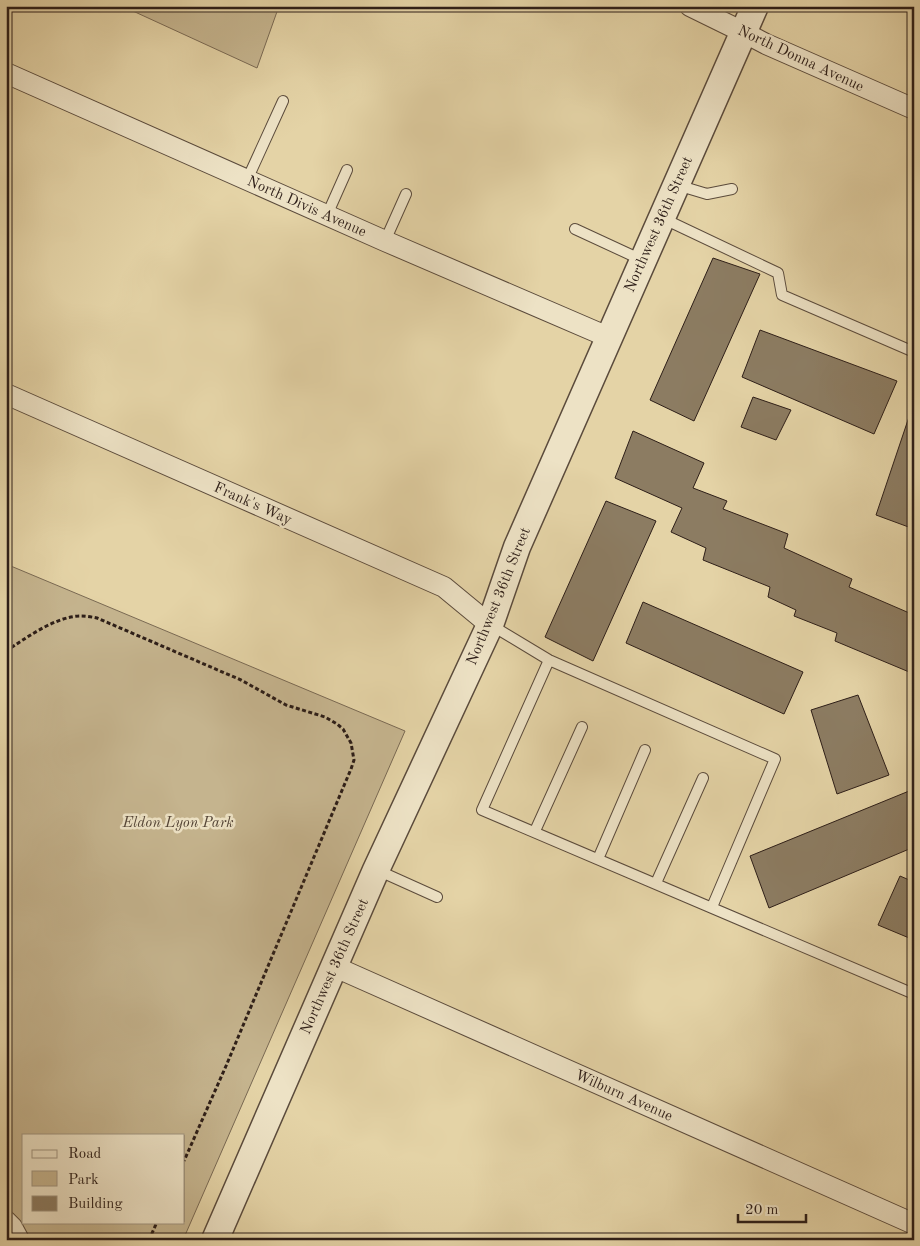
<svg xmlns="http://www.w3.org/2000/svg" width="920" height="1246" viewBox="0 0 920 1246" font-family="'Old Standard TT',serif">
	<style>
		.green { fill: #c5b48e; stroke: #796953; fill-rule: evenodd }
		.building { fill: #8c7c62; stroke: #2d1e18 }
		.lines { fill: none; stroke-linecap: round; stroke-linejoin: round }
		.service-casing { stroke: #5b4b3c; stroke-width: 12 }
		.minor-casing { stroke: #5b4b3c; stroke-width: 22 }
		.tertiary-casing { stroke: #5b4b3c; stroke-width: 29 }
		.path { stroke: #2d1e18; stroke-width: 3; stroke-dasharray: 4 2.5; stroke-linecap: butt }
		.service { stroke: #ede2c5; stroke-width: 10 }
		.minor { stroke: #ede2c5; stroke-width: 20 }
		.tertiary { stroke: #ede2c5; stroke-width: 26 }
		.labels { text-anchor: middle; stroke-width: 5; stroke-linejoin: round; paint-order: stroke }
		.street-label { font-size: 15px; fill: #2d1e18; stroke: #ede2c5 }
		.park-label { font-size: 15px; font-style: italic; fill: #534436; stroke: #ede2c5 }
	</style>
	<rect width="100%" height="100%" fill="#e4d3a6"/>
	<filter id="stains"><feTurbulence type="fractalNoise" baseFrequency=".004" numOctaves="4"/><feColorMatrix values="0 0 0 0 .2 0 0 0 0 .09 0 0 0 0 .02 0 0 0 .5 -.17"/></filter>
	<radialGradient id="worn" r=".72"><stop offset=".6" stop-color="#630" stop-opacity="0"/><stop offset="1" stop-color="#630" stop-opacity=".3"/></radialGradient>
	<!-- green -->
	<path class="green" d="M122 6H279L257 68Z
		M6 564 405 731 183 1240H6ZM24 1135H184V1222H24Z"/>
	<!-- building -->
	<path class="building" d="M713 258 760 274 694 421 650 400Z
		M760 330 897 381 874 434 742 377Z
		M753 397 791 410 776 440 741 427Z
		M914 402V529L876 515Z
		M633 431 704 463 693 488 727 501 723 509 788 534 784 548 852 579 849 587 914 615V674L835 641 837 633 794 616 796 610 768 597 770 587 703 560 706 548 671 532 682 508 615 478Z
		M606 501 656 521 593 661 545 637Z
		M643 602 803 672 784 714 626 643Z
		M858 695 889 775 837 794 811 710Z
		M914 789V847L769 908 750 856Z
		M900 876 914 882V940L878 925Z"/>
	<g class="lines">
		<defs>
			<path id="service" d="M247 180 283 101
				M677 185 707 194 732 189
				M327 215 347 170
				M662 218 778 273 782 295 914 352
				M575 229 642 260
				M385 241 406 194
				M491 625 549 660 775 759 712 907
				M549 660 482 810 914 994
				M535 831 582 727
				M598 859 645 750
				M377 870 437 897
				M656 883 703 778"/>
			<path id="minor" d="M690 6 743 32 766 44 914 109
				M6 73 385 241 608 337
				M6 394 444 587 490 625
				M333 966 914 1224
				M6 1221 12 1227 19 1240"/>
			<path id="tertiary" d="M215 1240 376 870 490 625 517 547 755 6"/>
		</defs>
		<!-- service casing -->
		<use href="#service" class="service-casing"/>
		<!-- minor casing -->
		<use href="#minor" class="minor-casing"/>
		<!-- tertiary casing -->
		<use href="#tertiary" class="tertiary-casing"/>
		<!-- path -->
		<path class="path" d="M6 651C26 638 56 616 81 616 86 616 92 617 97 618L241 680 286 705 325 717 337 724 343 729 351 743 354 760 351 769 226 1066 184 1161
			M149 1240 157 1222"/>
		<!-- service -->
		<use href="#service" class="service"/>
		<!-- minor -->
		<use href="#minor" class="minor"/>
		<!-- tertiary -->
		<use href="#tertiary" class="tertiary"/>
	</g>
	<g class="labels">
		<!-- street labels -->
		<g class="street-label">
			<text transform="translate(801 58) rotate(25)" y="5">North Donna Avenue</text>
			<text transform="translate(307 206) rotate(24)" y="5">North Divis Avenue</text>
			<text transform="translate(658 224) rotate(-66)" y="5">Northwest 36th Street</text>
			<text transform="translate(253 503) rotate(24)" y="5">Frank's Way</text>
			<text transform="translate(498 596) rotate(-68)" y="5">Northwest 36th Street</text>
			<text transform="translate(334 966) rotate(-66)" y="5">Northwest 36th Street</text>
			<text transform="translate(624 1095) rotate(24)" y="5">Wilburn Avenue</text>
		</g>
		<!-- park labels -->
		<g class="park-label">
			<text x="178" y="827">Eldon Lyon Park</text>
		</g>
	</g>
	<!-- margin -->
	<rect width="920" height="1246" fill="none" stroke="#e4d3a6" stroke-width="25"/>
	<rect x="8" y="8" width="905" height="1231" fill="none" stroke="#2d1e18" stroke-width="2.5"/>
	<rect x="12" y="12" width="895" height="1221" fill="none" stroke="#2d1e18"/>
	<!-- legend -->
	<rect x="22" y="1134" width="162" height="90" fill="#ede2c5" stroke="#a09480"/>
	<rect x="32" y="1150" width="25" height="8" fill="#ede2c5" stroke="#a09480"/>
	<text x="68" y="1158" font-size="15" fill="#2d1e18">Road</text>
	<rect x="32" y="1171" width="25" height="15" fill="#c5b48e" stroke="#a09480"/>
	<text x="68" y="1184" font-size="15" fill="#2d1e18">Park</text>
	<rect x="32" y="1196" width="25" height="15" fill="#8c7c62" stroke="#a09480"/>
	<text x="68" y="1208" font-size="15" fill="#2d1e18">Building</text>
	<!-- scale -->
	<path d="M738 1214v8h68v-8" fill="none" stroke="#2d1e18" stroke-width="2.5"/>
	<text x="745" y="1214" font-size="15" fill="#2d1e18" stroke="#ede2c5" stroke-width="4" paint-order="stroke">20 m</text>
	<rect width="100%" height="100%" filter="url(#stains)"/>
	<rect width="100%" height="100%" fill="url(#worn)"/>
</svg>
